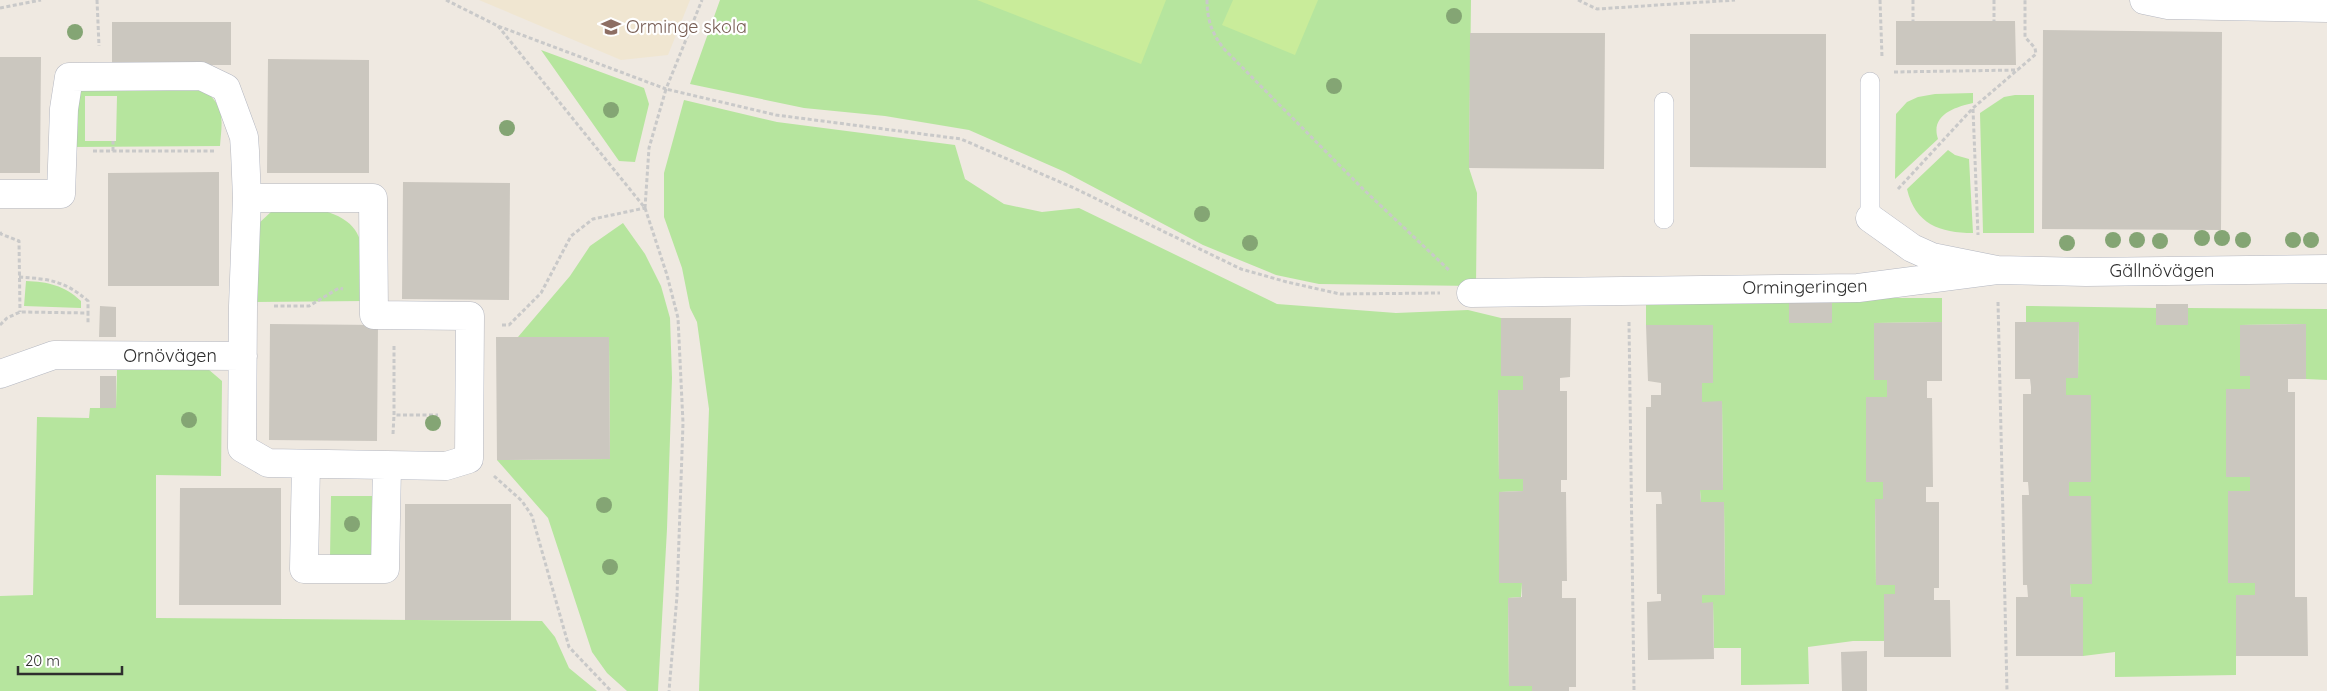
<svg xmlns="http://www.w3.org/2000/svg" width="2327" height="691" viewBox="0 0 2327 691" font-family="Quicksand,sans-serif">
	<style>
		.education { fill: #f0e6d1 }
		.green { fill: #b6e59e; fill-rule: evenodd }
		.pitch { fill: #c9ec9a }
		.building { fill: #cbc7bf }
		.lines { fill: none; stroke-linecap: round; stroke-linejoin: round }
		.service-casing { stroke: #b4b7c1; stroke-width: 20 }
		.minor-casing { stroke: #b4b7c1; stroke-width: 29 }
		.path { stroke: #c9c9c9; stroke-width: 3; stroke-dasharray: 4 2.5; stroke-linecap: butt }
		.service { stroke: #fff; stroke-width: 19 }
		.minor { stroke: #fff; stroke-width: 28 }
		.tree { fill: #84a574 }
		.labels { text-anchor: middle; stroke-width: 4.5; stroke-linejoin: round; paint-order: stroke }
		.education-label { font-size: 18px; fill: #785e54; stroke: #fff; text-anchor: start }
		.street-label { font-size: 18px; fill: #2e2e2e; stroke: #fff }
	</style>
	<rect width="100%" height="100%" fill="#efe9e1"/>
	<!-- education -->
	<path class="education" d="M479 0H690L668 55 621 60Z"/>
	<!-- green -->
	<path class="green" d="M720 0H1471L1469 168 1477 193 1476 286 1319 284 1276 275 1203 245 1065 172 969 130 885 116 804 108 690 84Z
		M541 50 644 88 649 104 635 162 619 161Z
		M84 88 203 90C226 106 222 120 220 146L72 147V98ZM85 96H117L116 141H85Z
		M1973 93V103C1955 107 1930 115 1938 139L1895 179 1896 114 1907 102 1918 97 1935 94Z
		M2015 95H2034V233H1983L1980 113 2004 97Z
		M684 100 777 122 955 145 965 179 1004 204 1042 212 1079 208 1277 304 1396 313 1468 310 1501 318V376H1523V390H1498L1499 478 1523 479V491L1499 492V583H1522L1521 597 1508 598 1509 686H1532V691H699L709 409 697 322 690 308 682 268 664 217V173Z
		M1948 150 1955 155 1969 159 1973 233C1940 233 1915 224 1907 189Z
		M316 209C373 221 362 254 365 301L255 302 259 223 272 211Z
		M623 223 645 254 661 286 670 318 672 378 667 529 658 691H627L607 673 592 652 548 518 497 460 610 459 609 337H518L570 276 590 246Z
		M26 281C48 282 64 285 81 301V308L24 306Z
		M1789 297 1832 323V298H1942V322L1874 323V379L1887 380V397H1866V482H1883V499H1875L1876 585H1895V594L1884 595V641H1853L1808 647 1809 684 1741 685V648H1714L1713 603H1702V595L1725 594 1724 502H1701L1700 490 1723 489 1722 402H1702V383L1713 382V325H1646V299Z
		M2026 306 2156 308 2157 325H2188V308L2327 309V380L2306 379V324L2240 325V375L2250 376V389H2226V477H2250V491L2228 492V583H2255V595H2236V675L2115 677V652L2083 656 2071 597 2070 584H2091V496H2069V482H2091V395H2066V378H2078L2079 322H2026Z
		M201 368 208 369 222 381 221 476 156 475V618L542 621 555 637 569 668 597 691H0V596L33 595 37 417 89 418 90 408H116L117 370Z
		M331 496H372L371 558H330Z"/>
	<!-- pitch -->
	<path class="pitch" d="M977 0H1166L1141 64Z
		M1233 0H1318L1295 55 1222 25Z"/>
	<!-- building -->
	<path class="building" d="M1896 21H2015L2016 65H1896Z
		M112 22H231V65H112Z
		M2043 30 2222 32 2221 230 2042 229Z
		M1470 33H1605L1604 169 1469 168Z
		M1690 34H1826V168L1690 167Z
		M0 57H41L40 173H0Z
		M268 59 369 60V173H267Z
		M219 172V286H108V173Z
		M403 182 510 183 509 300 402 299Z
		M1789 297 1832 298V323H1789Z
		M2156 304H2188V325H2156Z
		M100 306 116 307V337H99Z
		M1501 318H1571L1570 377 1560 378V391H1567V480H1561V492H1566L1567 581H1562V598H1576V687H1569V691H1532V686H1509L1508 598 1522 597V583H1499V492L1523 491V479H1499L1498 390H1523V376H1501Z
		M1942 322V381H1927V398H1932L1933 487H1926V502H1939V588H1934V600H1950L1951 657H1884V594H1895V585H1876L1875 499H1883V482H1866V397H1887V380H1874V323Z
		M2015 322H2079L2078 378H2066V395H2091V482H2069V496H2091L2092 584H2070L2071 597H2083V656H2016V597H2028L2027 585H2023L2022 495H2029L2028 482H2023V394H2031V387L2030 379H2015Z
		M270 324 378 325 377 441 269 440Z
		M2306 324V379H2288V392H2295V597H2307L2308 656H2236V595H2255V583H2228V491H2250V477H2226V389H2250V376H2240V325Z
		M1646 325H1713V383H1702V402L1722 401 1723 490H1700L1701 502H1724L1725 595H1702V603L1713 602 1714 659 1648 660 1647 602 1661 601V594H1657L1656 504H1662L1661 492H1646V407H1651V395H1661V383L1648 381Z
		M496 337H609L610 459 497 460Z
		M100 376H116V408H100Z
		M180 488H281V605H179Z
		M405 504H511V620H405Z
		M1867 651V691H1842L1841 652Z"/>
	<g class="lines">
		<defs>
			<path id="service" d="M1870 82V218
				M1664 219V102"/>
			<path id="minor" d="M2144 0 2168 5 2327 8
				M0 194H61L64 109 69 77 201 76 226 88 244 137 245 151 247 198 243 306 242 448 268 463 446 466 469 459 470 316 374 315 373 198H247
				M1870 218 1912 248 1932 257 1997 270 2086 272 2327 269
				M1471 293 1858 288 1997 270
				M0 374 54 355 243 356
				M306 464 304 569H385L387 466"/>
		</defs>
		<!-- service casing -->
		<use href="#service" class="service-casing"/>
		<!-- minor casing -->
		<use href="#minor" class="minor-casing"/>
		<!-- path -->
		<path class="path" d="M97 0 99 46
			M446 0 498 26 666 89 702 0
			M1207 0C1207 20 1212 34 1225 50L1363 189 1450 271
			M1578 0 1597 9 1735 0
			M1880 0 1882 57
			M1913 0V21
			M1994 0V21
			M0 8 41 0
			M498 26 645 208 667 275 678 318 683 423 677 596 669 691
			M1894 72 2018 70
			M1973 109 1978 235
			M93 151H214
			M113 151V141
			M1898 189 1973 108 2036 54 2035 48 2025 37V0
			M645 208 649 148 666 89 776 115 961 139 1074 188 1241 269 1287 282 1340 294 1440 293
			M0 232 1 234 19 241 20 312
			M19 277C50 279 65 281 88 301V313
			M1998 302 2007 691
			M274 306H309L339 288 343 289
			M1629 322 1634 691
			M0 325 7 318 20 312 88 313V323
			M502 325H509L541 293 571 236 593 219 645 208
			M394 346V415H438
			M393 434 394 415
			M494 476 522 501 532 516 569 647 611 691"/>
		<!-- service -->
		<use href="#service" class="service"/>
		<!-- minor -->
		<use href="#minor" class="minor"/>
	</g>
	<!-- trees -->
	<g class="tree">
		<circle cx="1454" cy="16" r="8"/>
		<circle cx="75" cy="32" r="8"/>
		<circle cx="1334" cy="86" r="8"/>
		<circle cx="611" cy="110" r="8"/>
		<circle cx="507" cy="128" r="8"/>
		<circle cx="1202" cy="214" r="8"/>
		<circle cx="2202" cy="238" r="8"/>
		<circle cx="2222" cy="238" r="8"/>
		<circle cx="2113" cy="240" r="8"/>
		<circle cx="2137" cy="240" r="8"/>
		<circle cx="2243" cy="240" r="8"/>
		<circle cx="2293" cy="240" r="8"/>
		<circle cx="2311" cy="240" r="8"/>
		<circle cx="2160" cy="241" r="8"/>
		<circle cx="1250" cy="243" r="8"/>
		<circle cx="2067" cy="243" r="8"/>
		<circle cx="189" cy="420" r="8"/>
		<circle cx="433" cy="423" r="8"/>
		<circle cx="604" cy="505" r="8"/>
		<circle cx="352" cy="524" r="8"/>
		<circle cx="610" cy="567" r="8"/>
	</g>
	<!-- icons -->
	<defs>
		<symbol id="school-bare" viewBox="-9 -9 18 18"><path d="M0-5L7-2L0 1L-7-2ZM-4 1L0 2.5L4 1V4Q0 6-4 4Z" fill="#8d6e63" stroke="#fff" stroke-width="2.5" paint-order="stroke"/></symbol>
	</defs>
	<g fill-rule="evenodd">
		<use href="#school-bare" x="597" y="13" width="28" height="28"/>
	</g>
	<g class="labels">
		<!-- education labels -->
		<g class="education-label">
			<text x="626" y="33">Orminge skola</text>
		</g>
		<!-- street labels -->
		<g class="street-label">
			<text x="2162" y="277">Gällnövägen</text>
			<text transform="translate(1805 287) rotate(-1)" y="6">Ormingeringen</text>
			<text x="170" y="362">Ornövägen</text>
		</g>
	</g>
	<!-- scale -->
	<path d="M18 666v8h104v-8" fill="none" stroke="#2e2e2e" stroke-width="2.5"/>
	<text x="25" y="666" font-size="15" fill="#2e2e2e" stroke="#ffffff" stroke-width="4" paint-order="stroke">20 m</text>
</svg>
